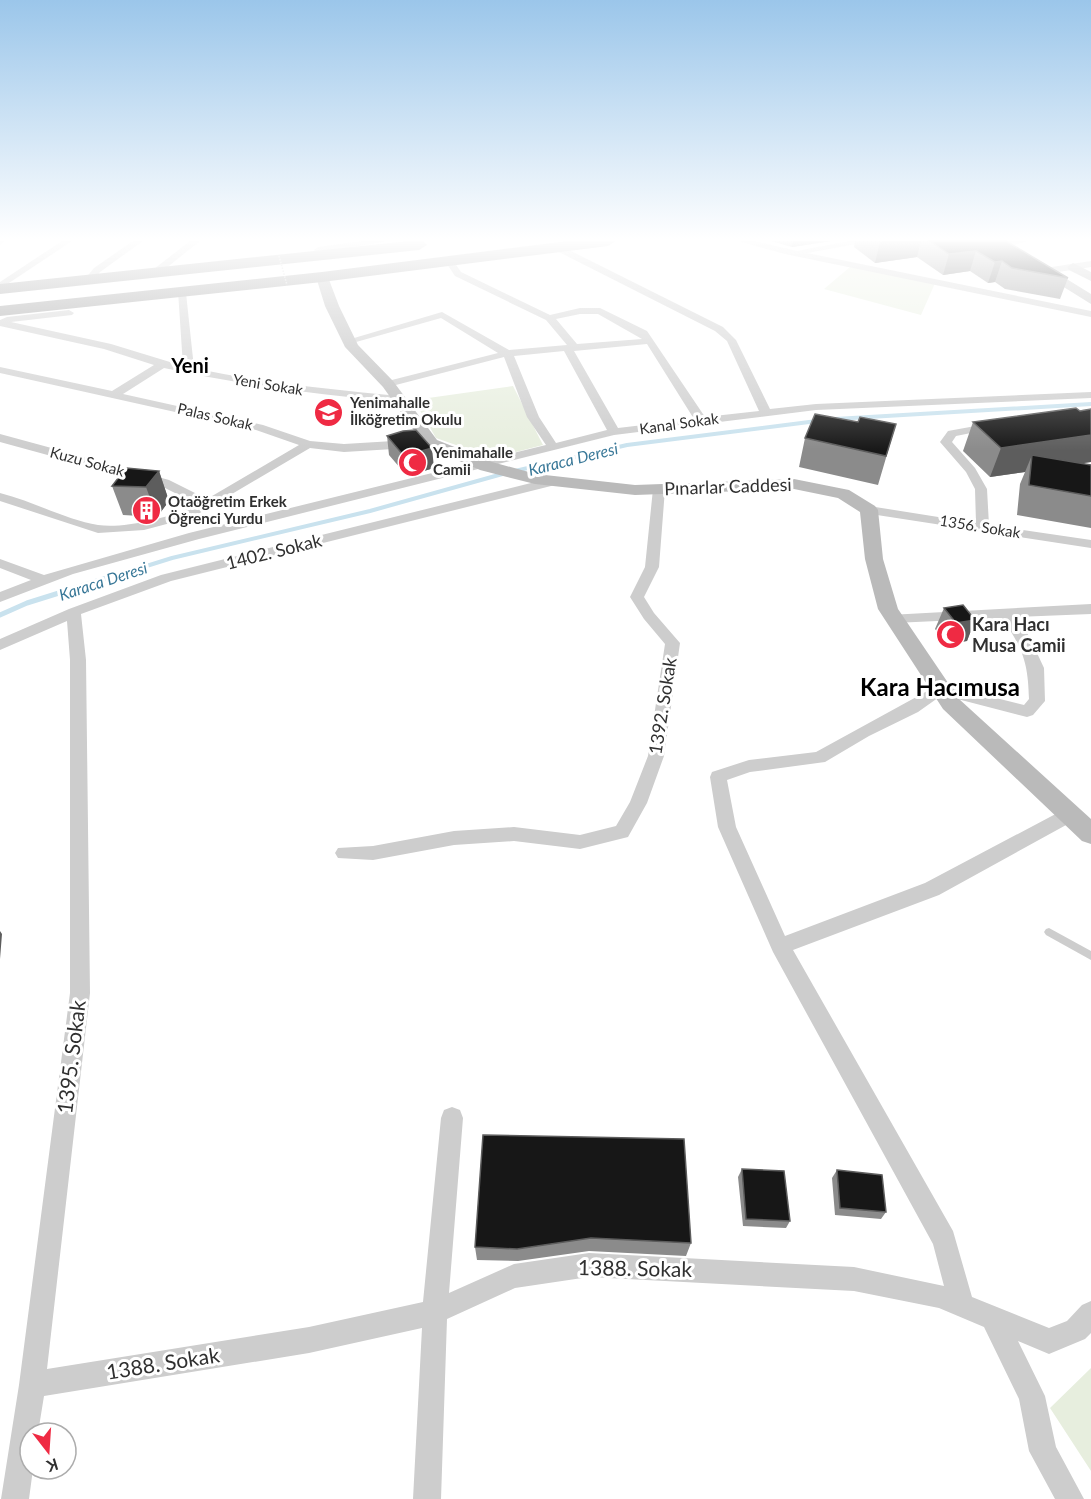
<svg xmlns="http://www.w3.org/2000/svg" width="1091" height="1499" viewBox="0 0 1091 1499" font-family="Lato,sans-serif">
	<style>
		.green { fill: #e7eede }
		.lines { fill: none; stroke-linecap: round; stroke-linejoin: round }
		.stream-far1 { stroke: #c9e2ee; stroke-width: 4 }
		.stream { stroke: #c9e2ee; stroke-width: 5 }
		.lane { fill: #cdcdcd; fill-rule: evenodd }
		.street { fill: #cdcdcd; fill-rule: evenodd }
		.secondary { fill: #bababa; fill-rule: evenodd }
		.highway { fill: #979797; fill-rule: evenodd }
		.path-bridge { stroke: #cdcdcd; stroke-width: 1.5; stroke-dasharray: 1.5 1.5; stroke-linecap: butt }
		.wall { fill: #8b8b8b }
		.shaded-wall { fill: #5d5d5d }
		.building { fill: #171717; stroke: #5d5d5d; stroke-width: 1.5 }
		.labels { text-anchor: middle; stroke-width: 6; stroke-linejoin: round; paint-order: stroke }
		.far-street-label { font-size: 15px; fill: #303030; stroke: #fff }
		.far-poi-label { font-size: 15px; font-weight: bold; fill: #303030; stroke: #fff; text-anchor: start }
		.far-water-label { font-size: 16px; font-style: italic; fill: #397898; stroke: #fff }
		.street-label { font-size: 18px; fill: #303030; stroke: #fff }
		.poi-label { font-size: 18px; font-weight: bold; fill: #303030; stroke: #fff; text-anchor: start }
		.far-district-label { font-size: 20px; font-weight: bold; fill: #000; stroke: #fff }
		.near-street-label { font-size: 21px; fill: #303030; stroke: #fff }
		.district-label { font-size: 24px; font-weight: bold; fill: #000; stroke: #fff }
	</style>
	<rect width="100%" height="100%" fill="#fff"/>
	<!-- green -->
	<path class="green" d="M850 267 936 281 921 315 824 289Z
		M513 386 543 445 493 458 436 438 414 400Z
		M1091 1368V1471L1050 1408Z"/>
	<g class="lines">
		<!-- stream-far1 -->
		<path class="stream-far1" d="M835 419 1091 404
			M515 471 627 445 817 421
			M105 579 172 558 370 511 506 473"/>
		<!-- stream -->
		<path class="stream" d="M0 615 27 603 110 577"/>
		<!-- lane -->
		<path class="lane" d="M1049 928 1091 951V960L1046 935 1044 932 1046 929Z"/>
		<!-- street -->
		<path class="street" d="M0 241H5L0 245Z
			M62 241H72L0 289V282Z
			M133 241H143L100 272 93 281H87L85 279 94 268Z
			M190 241H200L160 273H154V269Z
			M362 241H388L318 253 314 250 318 247Z
			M738 241H755L797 251 849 241H873L807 253 1091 311V317L785 254Z
			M1008 241H1028L1002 248 998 245Z
			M555 246H561L723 327 736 340 770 409 816 404 1091 392V398L816 410 614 435 199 539 73 574 0 602V592L31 580 0 568V559L44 575 189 533 546 445 527 417 504 357 388 387 384 386V382L498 353 441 318 349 344 344 341 442 312 509 350 567 345 546 320 455 276 445 261 446 259H452L461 272 550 315 580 308H600L647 331 705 417 759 411 727 341 715 331 555 250ZM580 314H598L642 339 577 344 556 319ZM647 344 694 419 618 428 574 351ZM564 351 607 430 556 443 539 417 514 356Z
			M1091 261V267L1045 274 1040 271 1045 268Z
			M178 291 186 293 194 368C262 383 330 389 399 396L405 399 399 402C319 395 242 385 164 368L123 394 263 425 310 441 344 444 410 440 416 444 410 448 344 452 310 448 193 517 144 530 98 533 0 501V493C32 501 67 520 98 525 125 529 174 517 197 504L161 486 0 442V434L169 480 207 499 299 445 256 430 0 373V367L112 391 154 365 104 349 0 326V320L7 317 69 310 74 313 72 315 11 322 111 344 183 366Z
			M992 423 998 426 996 428 956 436 952 442 975 468 987 489 989 525 1091 540V548L864 513 863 510 864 507 869 506 976 523 975 489 966 472 940 442 948 431Z
			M555 477 561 481 559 484 171 581 81 614 86 660 90 993 47 1369 309 1327 423 1302 441 1118 444 1110 452 1107 460 1110 463 1118 449 1293 514 1264 589 1253 854 1267 944 1286 933 1244 773 952 718 827 710 777 712 772 749 760 816 752 940 684 1024 705 1029 699C1028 662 1023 649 1002 618L894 623 887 618 889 615 1091 604V614L1016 617 1029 636 1044 668 1045 701 1033 715 1027 717 942 695 918 712 869 736 825 762 750 772 727 780 736 827 785 936 925 883 1065 809 1071 807 1077 809 1080 814 1077 819 939 895 793 950 953 1231 972 1297 1049 1328 1067 1321 1082 1305 1091 1301V1333L1085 1339 1049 1354 1018 1341 1045 1396 1056 1447 1084 1499H1055L1029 1451 1019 1399 984 1327 939 1308 854 1291 589 1277 515 1288 447 1319 441 1499H413L422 1328 309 1353 44 1396 38 1433H30V1469H33L29 1499H1L19 1385 70 993V660L67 621 0 650V639L69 609 161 575Z
			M659 485 665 489 659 567 644 597 654 613 680 643 664 756 647 803 628 837 580 849 514 841 454 845 373 860 338 858 335 853 338 848 373 846 454 831 514 827 580 835 616 826 630 802 648 756 665 644 644 619 630 597 645 567 653 489Z"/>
		<!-- secondary -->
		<path class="secondary" d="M990 241H1005L1091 294V304Z
			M1073 263 1091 272V281L1069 270 1067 267Z
			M322 273 328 277 339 306 358 345 393 381 437 440 492 462 536 474 635 485 794 479 849 490 875 506 878 510 883 559 898 609 959 699 1091 819V844L1082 841 943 709 878 609 865 559 860 512 838 498 794 489 635 495 535 484 480 470 425 446 383 387 345 347 325 306 316 277Z"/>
		<!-- highway -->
		<path class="highway" d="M409 241H423L427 245 419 250 0 294V284Z
			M568 241H616L608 246 322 282 0 316V306L322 272Z"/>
		<!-- path-bridge -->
		<path class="path-bridge" d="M279 256 287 285"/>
	</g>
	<!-- wall -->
	<path class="wall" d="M771 241H831L792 247Z
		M855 241H1006L1068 278 1060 299 1005 289 995 282 988 283 970 271 943 275 917 257 875 263 854 247Z
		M1091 409V462L1081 463 1091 465V528L1017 515 1020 484 1025 472 990 477 963 451 973 422Z
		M858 422 896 424 878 485 799 467 805 438Z
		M387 436 434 468 407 476 389 455Z
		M159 471 169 501 157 517 123 515 112 486Z
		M944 608 975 620 967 641 947 644 935 629Z
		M483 1135 691 1243 686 1256 589 1251 518 1261 477 1260 475 1247Z
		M742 1169 790 1221 786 1228 743 1226 738 1177Z
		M837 1170 886 1212 881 1219 835 1215 832 1178Z"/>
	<!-- shaded-wall -->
	<path class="shaded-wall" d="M793 241H831L792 247Z
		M887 241H921L917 257 875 263 880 242Z
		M976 251 970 271 943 275 949 254Z
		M1002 261 995 282 988 283 995 262Z
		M1091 435V462L1030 471 1032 455 1025 472 990 477 1001 448Z
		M432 448 434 468 407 476 404 456Z
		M159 471 169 501 157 517 146 487Z
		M975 620 967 641 947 644 956 623Z
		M0 931 2 934 0 959Z"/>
	<!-- building -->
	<path class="building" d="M930 241H1006L1068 278 1012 268 1002 261 995 262 976 251 949 254Z
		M1076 408 1080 411 1091 409V435L1001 448 973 422Z
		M815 414 858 422 860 417 896 424 886 456 805 438Z
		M416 430 432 448 404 456 387 436 403 431Z
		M1032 455 1091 465V496L1029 485Z
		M126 468 159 471 146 487 112 486Z
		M963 605 975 620 956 623 944 608Z
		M483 1135 684 1139 691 1243 591 1238 517 1249 475 1247Z
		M742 1169 784 1171 790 1221 746 1219Z
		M837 1170 882 1175 886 1212 840 1208Z"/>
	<!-- sky -->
	<linearGradient id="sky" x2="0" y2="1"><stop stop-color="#9bc6ea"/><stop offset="0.53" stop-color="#fff"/><stop offset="1" stop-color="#fff" stop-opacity="0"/></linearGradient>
	<rect width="1091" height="451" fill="url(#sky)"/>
	<!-- icons -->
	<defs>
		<symbol id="school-disc" viewBox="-11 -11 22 22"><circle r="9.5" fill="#ef2a43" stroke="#fff"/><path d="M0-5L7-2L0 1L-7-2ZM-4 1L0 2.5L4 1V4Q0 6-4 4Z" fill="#fff"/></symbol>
		<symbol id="mosque-disc" viewBox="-11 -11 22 22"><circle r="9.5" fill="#ef2a43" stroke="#fff"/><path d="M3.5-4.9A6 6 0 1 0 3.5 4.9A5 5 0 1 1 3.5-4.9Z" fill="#fff"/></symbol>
		<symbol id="building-disc" viewBox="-11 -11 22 22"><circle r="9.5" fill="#ef2a43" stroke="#fff"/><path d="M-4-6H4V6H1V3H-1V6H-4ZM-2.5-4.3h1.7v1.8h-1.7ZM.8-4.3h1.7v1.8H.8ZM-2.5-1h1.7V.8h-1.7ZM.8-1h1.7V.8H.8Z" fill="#fff"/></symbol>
	</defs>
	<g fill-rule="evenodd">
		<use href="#school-disc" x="312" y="396" width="33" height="33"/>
		<use href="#mosque-disc" x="396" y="446" width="33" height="33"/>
		<use href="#building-disc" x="130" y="494" width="33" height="33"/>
		<use href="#mosque-disc" x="934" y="618" width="33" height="33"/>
	</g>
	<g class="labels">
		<!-- far-street labels -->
		<g class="far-street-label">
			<text transform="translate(268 385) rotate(9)" y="5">Yeni Sokak</text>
			<text transform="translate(215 417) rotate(13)" y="5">Palas Sokak</text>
			<text transform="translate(679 424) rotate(-8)" y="5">Kanal Sokak</text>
			<text transform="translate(87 462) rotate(15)" y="5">Kuzu Sokak</text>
			<text transform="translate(980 527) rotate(9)" y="5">1356. Sokak</text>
		</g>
		<!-- far-poi labels -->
		<g class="far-poi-label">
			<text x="350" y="408">Yenimahalle<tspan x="350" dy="17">İlköğretim Okulu</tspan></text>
			<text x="433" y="458">Yenimahalle<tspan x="433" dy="17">Camii</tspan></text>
			<text x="168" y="507">Otaöğretim Erkek<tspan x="168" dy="17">Öğrenci Yurdu</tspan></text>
		</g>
		<!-- far-water labels -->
		<g class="far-water-label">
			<text transform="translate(573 459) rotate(-14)" y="6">Karaca Deresi</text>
			<text transform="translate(103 581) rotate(-18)" y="6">Karaca Deresi</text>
		</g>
		<!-- street labels -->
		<g class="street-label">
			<text transform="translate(728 487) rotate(-2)" y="6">Pınarlar Caddesi</text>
			<text transform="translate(274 552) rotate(-14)" y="6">1402. Sokak</text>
			<text transform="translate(663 706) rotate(-81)" y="6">1392. Sokak</text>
		</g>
		<!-- poi labels -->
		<g class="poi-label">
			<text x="972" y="631">Kara Hacı<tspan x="972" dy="21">Musa Camii</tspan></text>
		</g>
		<!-- far-district labels -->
		<g class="far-district-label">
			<text x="190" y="373">Yeni</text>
		</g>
		<!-- near-street labels -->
		<g class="near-street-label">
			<text transform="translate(72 1057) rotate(-83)" y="7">1395. Sokak</text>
			<text transform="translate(635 1269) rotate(1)" y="7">1388. Sokak</text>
			<text transform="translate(163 1364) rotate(-9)" y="7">1388. Sokak</text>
		</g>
		<!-- district labels -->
		<g class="district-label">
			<text x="940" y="696">Kara Hacımusa</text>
		</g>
	</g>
	<!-- north arrow -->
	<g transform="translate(48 1451) rotate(163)"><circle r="28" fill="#ffffff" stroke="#acacac" stroke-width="1.5"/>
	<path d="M0-4.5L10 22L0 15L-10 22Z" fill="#ef2a43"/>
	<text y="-9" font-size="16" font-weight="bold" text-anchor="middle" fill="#303030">K</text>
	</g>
</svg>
